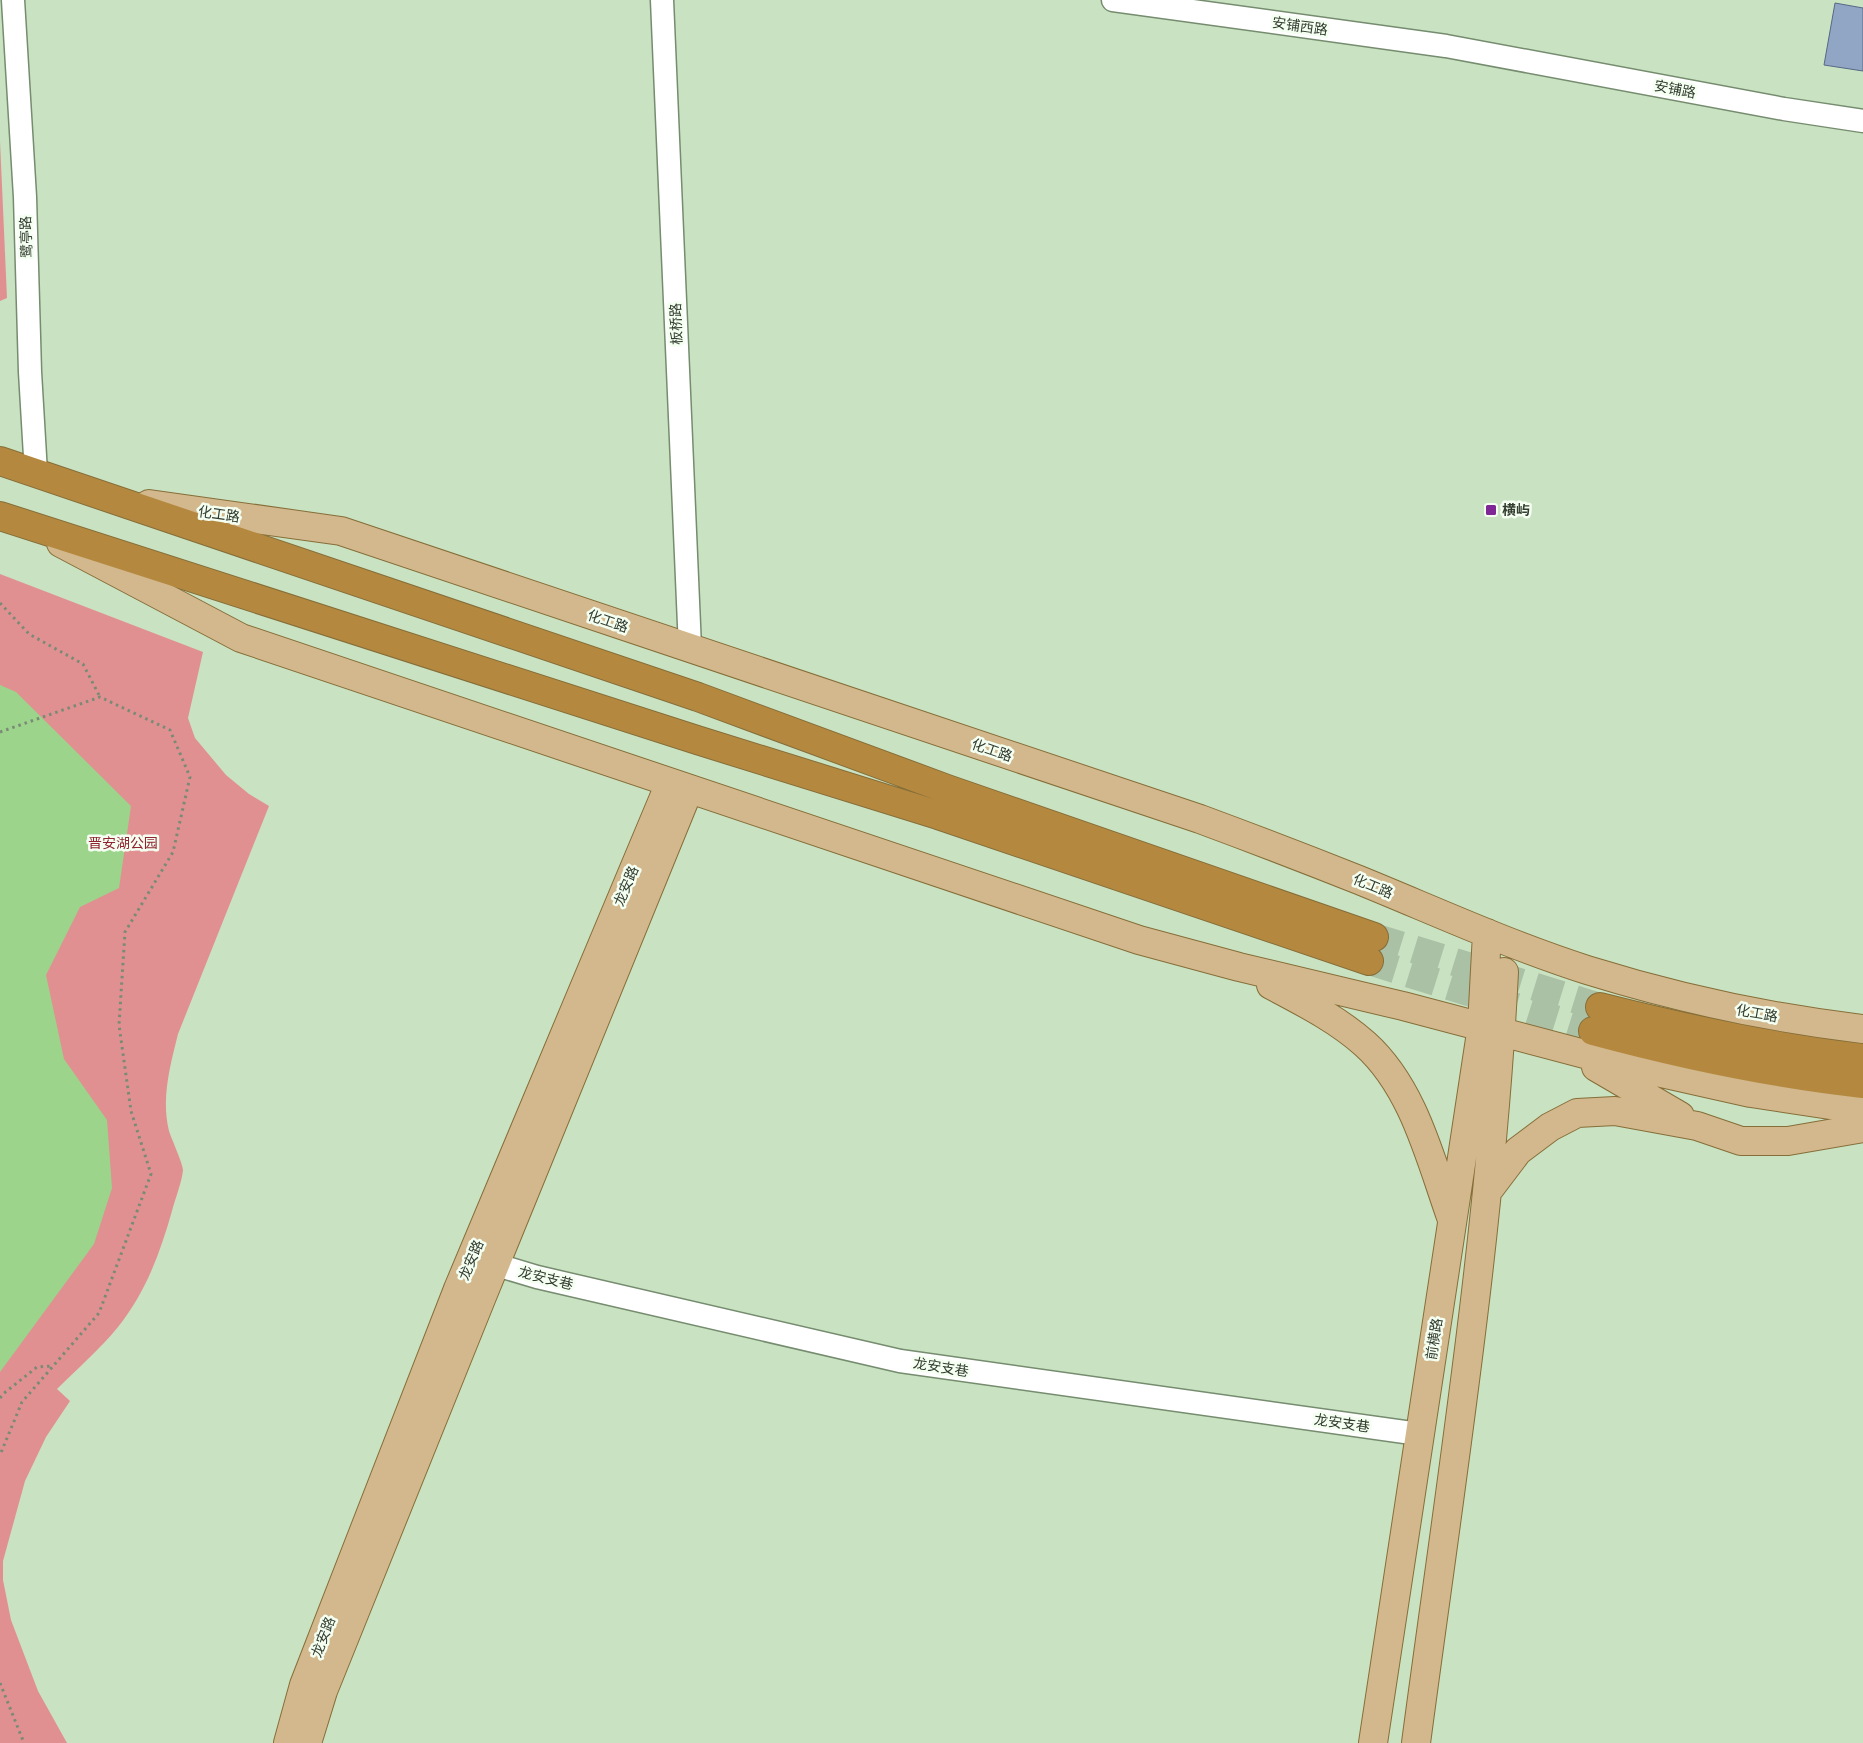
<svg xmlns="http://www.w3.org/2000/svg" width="1863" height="1743" viewBox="0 0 1863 1743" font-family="'PT Sans','Noto Sans SC',sans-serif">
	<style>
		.green { fill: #e19091 }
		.water { fill: #9cd48c }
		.building { fill: #91a5c4; stroke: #566885 }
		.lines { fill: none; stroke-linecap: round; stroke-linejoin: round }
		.highway-tunnel { stroke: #abc1a5; stroke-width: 28; stroke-dasharray: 28 14; stroke-linecap: butt }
		.minor-casing { stroke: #758c6e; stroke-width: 25 }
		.major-casing { stroke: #866e39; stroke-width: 30 }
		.highway-casing { stroke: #866e39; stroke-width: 30 }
		.path { stroke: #7a8b75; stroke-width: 3; stroke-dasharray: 2.5 4; stroke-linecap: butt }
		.minor { stroke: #fff; stroke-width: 22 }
		.major { stroke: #d2b88c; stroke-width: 28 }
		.highway { stroke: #b4893f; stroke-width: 28 }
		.poi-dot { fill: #7f2794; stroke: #f4fef1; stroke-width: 2 }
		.labels { text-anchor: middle; stroke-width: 5; stroke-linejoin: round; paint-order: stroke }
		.street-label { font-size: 14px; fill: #323c2f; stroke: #f4fef1 }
		.poi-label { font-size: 14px; font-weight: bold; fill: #323c2f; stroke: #f4fef1; text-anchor: start }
		.park-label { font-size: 14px; fill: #902431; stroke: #f4fef1 }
	</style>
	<rect width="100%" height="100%" fill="#c9e2c2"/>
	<!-- green -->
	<path class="green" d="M0 141 7 298 0 301Z
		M0 574 203 652 188 718 195 738 226 775 249 794 269 806 178 1034C170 1066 161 1099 169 1131 172 1140 183 1164 183 1170 182 1182 175 1199 172 1211 160 1253 146 1292 118 1327 100 1349 77 1369 57 1389L70 1401 46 1437 25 1481 3 1561V1580L11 1620 38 1691 67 1743H0Z"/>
	<!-- water -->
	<path class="water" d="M0 685 16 692 131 806 119 888 80 907 46 975 64 1059 107 1120 112 1188 94 1244 0 1372Z"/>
	<!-- building -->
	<path class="building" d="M1835 3 1863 8V71L1824 65Z"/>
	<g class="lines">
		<!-- highway-tunnel -->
		<path class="highway-tunnel" d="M1374 937 1600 1007
			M1369 961 1593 1031"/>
		<defs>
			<path id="minor" d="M13 0 25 197 30 372 36 473
				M662 0 690 648
				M1113 0 1446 46 1784 109 1863 121
				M480 1260 537 1277 900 1361 1419 1434"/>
			<path id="major" d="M149 504 341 531 1200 819C1254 839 1306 859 1359 880 1435 911 1509 945 1587 970 1677 998 1769 1018 1863 1029
				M61 543 241 638 1139 940 1239 967 1403 1006 1626 1065 1751 1093 1863 1110
				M1271 985C1303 1002 1337 1019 1365 1044 1413 1087 1430 1158 1451 1217
				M1596 1067 1680 1116
				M1487 1192 1518 1151 1550 1127 1577 1113 1615 1111 1697 1126 1741 1141H1788L1863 1128
				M288 1743 304 1685 458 1289 670 783
				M307 1743 323 1691 481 1299 689 789
				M1373 1743 1482 1026 1487 933
				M1416 1743C1450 1487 1491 1231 1504 972"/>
			<path id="highway" d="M0 461 698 697 947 789 1374 937
				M0 516 697 740 938 815 1369 961
				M1600 1007C1687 1029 1774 1048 1863 1058
				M1593 1031C1682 1055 1772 1074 1863 1084"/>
		</defs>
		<!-- minor casing -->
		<use href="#minor" class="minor-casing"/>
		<!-- major casing -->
		<use href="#major" class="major-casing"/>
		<!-- highway casing -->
		<use href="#highway" class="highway-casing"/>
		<!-- path -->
		<path class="path" d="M0 603 29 634 83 664 100 697
			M0 732 100 697 170 730 190 777 173 852 125 932 119 1025 131 1111 151 1174 99 1313 22 1402 0 1455
			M0 1398 3 1394 37 1367 53 1366
			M0 1683 24 1743"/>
		<!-- minor -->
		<use href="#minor" class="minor"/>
		<!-- major -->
		<use href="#major" class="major"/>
		<!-- highway -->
		<use href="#highway" class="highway"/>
	</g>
	<!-- markers -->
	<rect class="poi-dot" x="1485" y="504" width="12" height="12" rx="2.5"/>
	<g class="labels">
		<!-- street labels -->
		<g class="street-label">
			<text transform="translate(1300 26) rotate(8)" y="5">安铺西路</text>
			<text transform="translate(1675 89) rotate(11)" y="5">安铺路</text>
			<text transform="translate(26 237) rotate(-92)" y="5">鹭亭路</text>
			<text transform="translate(676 324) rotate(-92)" y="5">板桥路</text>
			<text transform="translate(219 514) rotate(8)" y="5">化工路</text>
			<text transform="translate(608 621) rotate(19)" y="5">化工路</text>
			<text transform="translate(992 750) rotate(19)" y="5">化工路</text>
			<text transform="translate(626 886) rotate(-67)" y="5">龙安路</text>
			<text transform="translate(1373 886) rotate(22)" y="5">化工路</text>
			<text transform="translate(1757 1013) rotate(10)" y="5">化工路</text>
			<text transform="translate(471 1260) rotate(-67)" y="5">龙安路</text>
			<text transform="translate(546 1278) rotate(14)" y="5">龙安支巷</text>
			<text transform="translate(1434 1339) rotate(-81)" y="5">前横路</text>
			<text transform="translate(941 1367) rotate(9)" y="5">龙安支巷</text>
			<text transform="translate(1342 1423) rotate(8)" y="5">龙安支巷</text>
			<text transform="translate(323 1637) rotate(-69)" y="5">龙安路</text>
		</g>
		<!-- poi labels -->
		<g class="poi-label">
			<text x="1502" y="515">横屿</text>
		</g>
		<!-- park labels -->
		<g class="park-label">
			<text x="123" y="848">晋安湖公园</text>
		</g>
	</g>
</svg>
